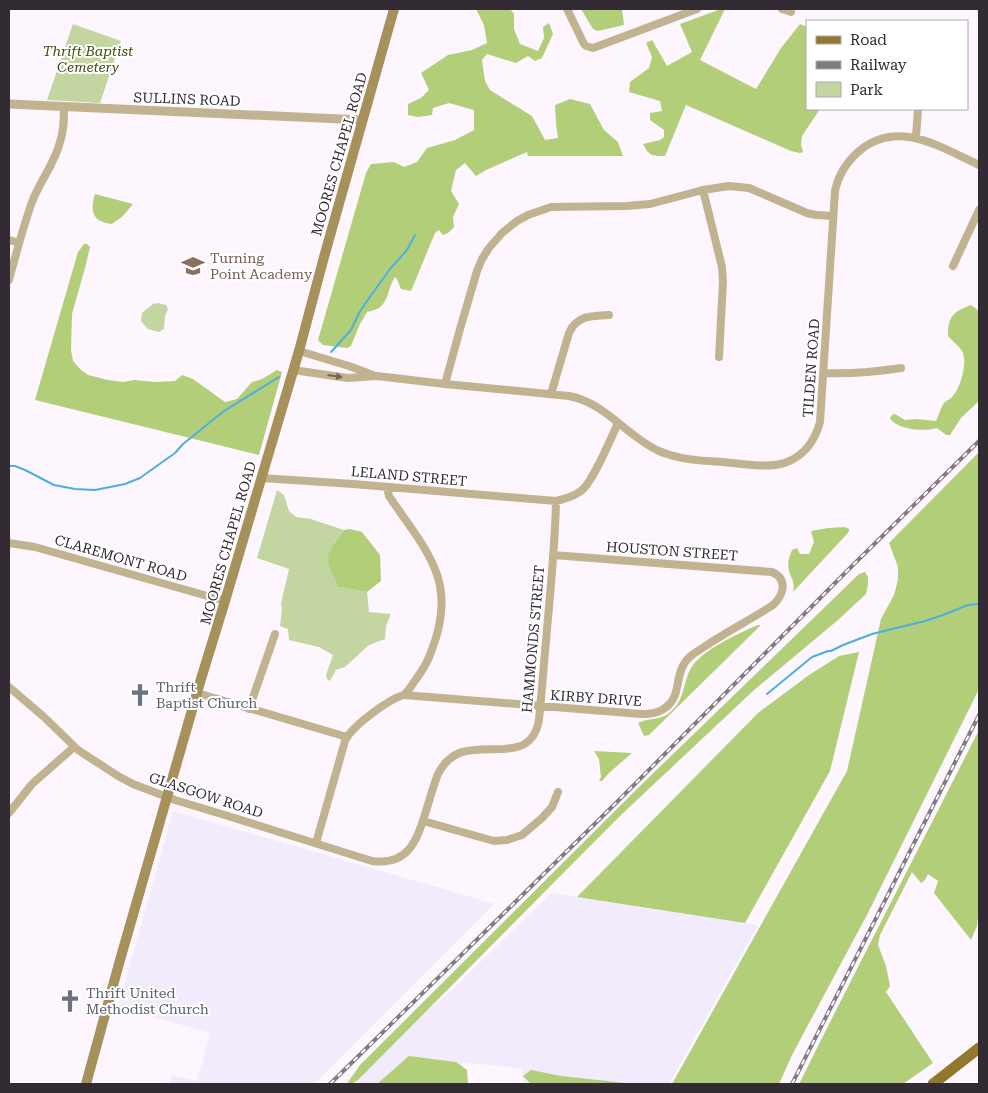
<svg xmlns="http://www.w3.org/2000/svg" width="988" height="1093" viewBox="0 0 988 1093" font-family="'Roboto Serif',serif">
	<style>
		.industrial { fill: #f2ebfc }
		.green { fill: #c3d5a1 }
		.forest { fill: #b3ce79 }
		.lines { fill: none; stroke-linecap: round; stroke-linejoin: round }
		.stream { stroke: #4bafdf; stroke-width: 2 }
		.minor { stroke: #c1b38f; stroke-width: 8 }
		.tertiary { stroke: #c1b38f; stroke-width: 9 }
		.secondary { stroke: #a59159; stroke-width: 10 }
		.primary { stroke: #91782d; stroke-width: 11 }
		.rail-casing { stroke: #817a82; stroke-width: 4 }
		.rail { stroke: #fff; stroke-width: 2; stroke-dasharray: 5.5; stroke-linecap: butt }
		.oneway { fill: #72685d }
		.labels { text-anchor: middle; stroke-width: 4; stroke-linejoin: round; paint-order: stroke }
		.park-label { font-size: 14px; font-style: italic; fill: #3c4c0d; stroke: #fff }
		.street-label { font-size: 14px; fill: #322b34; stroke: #fff }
		.education-label { font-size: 14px; fill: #785e54; stroke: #fff; text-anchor: start }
		.worship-label { font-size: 14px; fill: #5b616d; stroke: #fff; text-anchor: start }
	</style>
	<rect width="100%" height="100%" fill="#fdf6fe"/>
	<!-- industrial -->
	<path class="industrial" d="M173 811 447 890 494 904 314 1084H170L172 1075 197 1081 210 1033 118 1007Z
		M551 893 758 925 669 1084H524L522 1069 462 1062 464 1084H342L381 1049 452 990Z"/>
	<!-- green -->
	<path class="green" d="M73 24 121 41 100 103 47 100Z
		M158 303 166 305 168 309 165 316 164 329 159 332 148 329 141 321 142 313 153 304Z
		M277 490 284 495 289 511 296 517 311 519 344 530 335 542 339 587 367 592 369 612 391 614 386 626 385 639 369 645 345 667 336 670 330 681 327 679 326 675 333 655 319 647 289 640 288 629 280 626 282 609 281 603 289 569 257 558Z"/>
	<!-- forest -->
	<path class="forest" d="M476 9H510L514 14V29L520 44 538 51 544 38 543 27 549 23 553 34 542 58 535 61 528 56 516 63 487 54 482 60 485 81 490 90 532 116 545 140 558 138 556 124 555 105 570 99 590 104 604 130 618 142 623 156H528L527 152 486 170 476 176 465 163 456 170 451 191 459 204 453 217 454 227 448 233 443 235 439 230 435 233 411 291 401 289 397 279 395 277C388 287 389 301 379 308 376 310 371 311 367 312L360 324 351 346 347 348 323 345 318 340 366 173 371 164 394 162 404 167 417 162 427 148 455 140 474 130V110L449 103 433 108 432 115 418 117 408 115V104L421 98 429 90 421 73 448 55 472 50 487 43 484 25Z
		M581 9H622L624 25 598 31 593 29Z
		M721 9H725L700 60 756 89 781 48 800 24 807 27V109H820L802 136 801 145 803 152 800 153 791 151 686 105 665 156C652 156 649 156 643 144L660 140 664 137V130L650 120V113L662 111 660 101 629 92 630 82 649 68 652 57 646 43 652 40 667 66 692 52 680 24Z
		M95 194 133 204 123 216 112 224C92 222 90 211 95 194Z
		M84 244H87L90 247 85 268 72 314 71 350 73 361 81 370 88 375 108 380 123 382 134 380 156 382 175 381 182 375 193 379 225 402 237 399 252 382 262 379 277 370 282 372 259 455 35 400 78 252Z
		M971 305 979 311V401L961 418 950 435H946L937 428C924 432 897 430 890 418L892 415 895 414 905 420 917 419 936 421C938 417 942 405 944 403 947 400 951 399 953 396 961 386 968 362 962 351 958 345 952 341 948 336 948 316 953 312 971 305Z
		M979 452V689L868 913 792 1055 779 1084H672L847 771 881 619 894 595 898 580V567L889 543Z
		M845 527 849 529V531L847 534 793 592C795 581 792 581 789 571 787 564 789 557 792 550L797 548 800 554H809L814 542 811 531 828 528Z
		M350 529 362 532 380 555 381 581 367 592 339 587C335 579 328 568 328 557 329 549 339 537 344 530Z
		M865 572 868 577V585L866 594 838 620 753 691 620 816 358 1080 351 1084H347L360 1065 640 786 859 574Z
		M758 625H761L649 735 644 736 638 723C648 718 659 720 668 714 685 701 682 686 690 670 699 651 739 633 758 625Z
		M859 652 830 771 745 923 577 897 758 713 809 675 839 656Z
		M979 730V908L977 926 971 940 934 893 938 881 928 874 925 880 921 883 912 872 880 935 878 945 886 966 890 986 886 992 933 1063 903 1084H799C858 966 919 848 979 730Z
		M594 751 632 753 609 773 602 781H599L601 777 599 759Z
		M409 1056 456 1062 467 1070 468 1084H377Z
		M531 1070 561 1076 635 1084H531L523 1076Z"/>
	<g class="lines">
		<!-- stream -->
		<path class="stream" d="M331 352 351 330 359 313 367 301 390 269 407 250 415 235
			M9 466H15L25 470 54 485 75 489 95 490 125 484 140 478 175 453 183 444 224 411 279 377
			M767 694 812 657 828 651H831L843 645 872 634 925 621 943 615 968 605 979 604"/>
		<!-- minor -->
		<path class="minor" d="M567 9 584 44 586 46 593 48 697 9
			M782 9 791 12
			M916 137 918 109
			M703 190 722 267 723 282 719 357
			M9 240 19 243
			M953 266 979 210
			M9 280C16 254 23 227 32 202 40 181 55 163 60 142 64 131 64 119 64 107
			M299 351 349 366 373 375
			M293 370 348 378 377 376 445 384 569 396C606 403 626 436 659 451 664 453 669 455 674 456 690 461 707 461 723 462 742 464 770 469 787 462 805 455 815 440 820 422L835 191C838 176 846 163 858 152 897 118 940 147 979 165
			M823 373C849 374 875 372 901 368
			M445 384 460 329 477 271 482 259 489 248 502 233 517 221 528 215 551 207 626 206 650 204 703 190 729 186 749 188 807 213 816 215 833 216
			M551 394 569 333C577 315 592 316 609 315
			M261 478 353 484 556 501C565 499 573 497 581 491 593 482 611 438 618 423
			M9 543 35 547 225 601
			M9 687 44 717 78 750 118 776 133 784 175 800 228 816 372 861C409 866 417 840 426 811 430 799 433 786 438 774 453 745 475 750 504 749 511 748 520 748 526 743 532 739 536 732 538 725 540 716 540 707 541 698 543 679 544 660 546 641 550 594 555 548 556 501
			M404 695 628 713C640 714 654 716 665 708 682 696 674 676 686 661 690 655 698 651 704 647 726 632 750 620 773 605 784 595 788 579 772 572L553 555
			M197 696 204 695 347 737
			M249 709 275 634
			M9 813 32 784 74 747
			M423 821 494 841 507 840 522 835 542 818 552 807 558 792
			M316 843 345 741C351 727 381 706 394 699 397 697 402 696 405 694 407 692 410 688 412 685 419 675 427 665 431 652 458 585 430 555 393 502L389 496 387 487"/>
		<!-- tertiary -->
		<path class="tertiary" d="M9 104 363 120"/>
		<!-- secondary -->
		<path class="secondary" d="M86 1084 120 960 201 679 225 601 299 351 324 257 394 9"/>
		<!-- primary -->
		<path class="primary" d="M933 1084 979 1048"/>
		<defs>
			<path id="rail" d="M330 1084 618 801 854 564 979 441
				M792 1084 979 715"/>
		</defs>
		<!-- rail casing -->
		<use href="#rail" class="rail-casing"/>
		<!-- rail -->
		<use href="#rail" class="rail"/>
	</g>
	<!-- one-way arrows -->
	<defs><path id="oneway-solid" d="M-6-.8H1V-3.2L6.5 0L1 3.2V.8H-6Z" transform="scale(1.25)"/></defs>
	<use class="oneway" href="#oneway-solid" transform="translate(335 376) rotate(8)"/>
	<!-- icons -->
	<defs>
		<symbol id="school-bare" viewBox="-9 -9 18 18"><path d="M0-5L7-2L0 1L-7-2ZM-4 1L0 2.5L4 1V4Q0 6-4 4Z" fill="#8d6e63" stroke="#fff" stroke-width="2.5" paint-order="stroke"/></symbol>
		<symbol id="church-bare" viewBox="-9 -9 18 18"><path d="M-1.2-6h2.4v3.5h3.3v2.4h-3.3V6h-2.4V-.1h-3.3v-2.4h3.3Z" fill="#6b7280" stroke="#fff" stroke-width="2.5" paint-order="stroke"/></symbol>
	</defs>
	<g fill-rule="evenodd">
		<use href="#school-bare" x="177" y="250" width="32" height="32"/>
		<use href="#church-bare" x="124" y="679" width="32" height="32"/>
		<use href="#church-bare" x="54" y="985" width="32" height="32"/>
	</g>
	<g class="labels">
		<!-- park labels -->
		<g class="park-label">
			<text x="88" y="56">Thrift Baptist<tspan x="88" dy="16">Cemetery</tspan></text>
		</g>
		<!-- street labels -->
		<g class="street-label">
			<text transform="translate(187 99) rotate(2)" y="5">SULLINS ROAD</text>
			<text transform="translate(339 154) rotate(-74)" y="5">MOORES CHAPEL ROAD</text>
			<text transform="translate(811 368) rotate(-86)" y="5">TILDEN ROAD</text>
			<text transform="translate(409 476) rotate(5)" y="5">LELAND STREET</text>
			<text transform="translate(228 543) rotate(-74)" y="5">MOORES CHAPEL ROAD</text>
			<text transform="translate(672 551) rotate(4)" y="5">HOUSTON STREET</text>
			<text transform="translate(121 558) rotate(16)" y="5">CLAREMONT ROAD</text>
			<text transform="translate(533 639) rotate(-85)" y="5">HAMMONDS STREET</text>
			<text transform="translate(596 698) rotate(4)" y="5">KIRBY DRIVE</text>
			<text transform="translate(206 795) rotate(18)" y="5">GLASGOW ROAD</text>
		</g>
		<!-- education labels -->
		<g class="education-label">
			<text x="210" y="263">Turning<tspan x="210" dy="16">Point Academy</tspan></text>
		</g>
		<!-- worship labels -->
		<g class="worship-label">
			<text x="156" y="692">Thrift<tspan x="156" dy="16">Baptist Church</tspan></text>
			<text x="86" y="998">Thrift United<tspan x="86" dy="16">Methodist Church</tspan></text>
		</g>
	</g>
	<!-- border -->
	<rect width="988" height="1093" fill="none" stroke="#322b34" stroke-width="20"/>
	<!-- legend -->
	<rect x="806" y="20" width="162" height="90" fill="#ffffff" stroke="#adaaae"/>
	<rect x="816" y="36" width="25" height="8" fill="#91782d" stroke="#adaaae"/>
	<text x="850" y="45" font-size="15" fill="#322b34">Road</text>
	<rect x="816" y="61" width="25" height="8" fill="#817a82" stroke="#adaaae"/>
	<text x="850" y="70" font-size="15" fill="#322b34">Railway</text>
	<rect x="816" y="82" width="25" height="15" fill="#c3d5a1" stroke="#adaaae"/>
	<text x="850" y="95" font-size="15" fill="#322b34">Park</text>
</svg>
